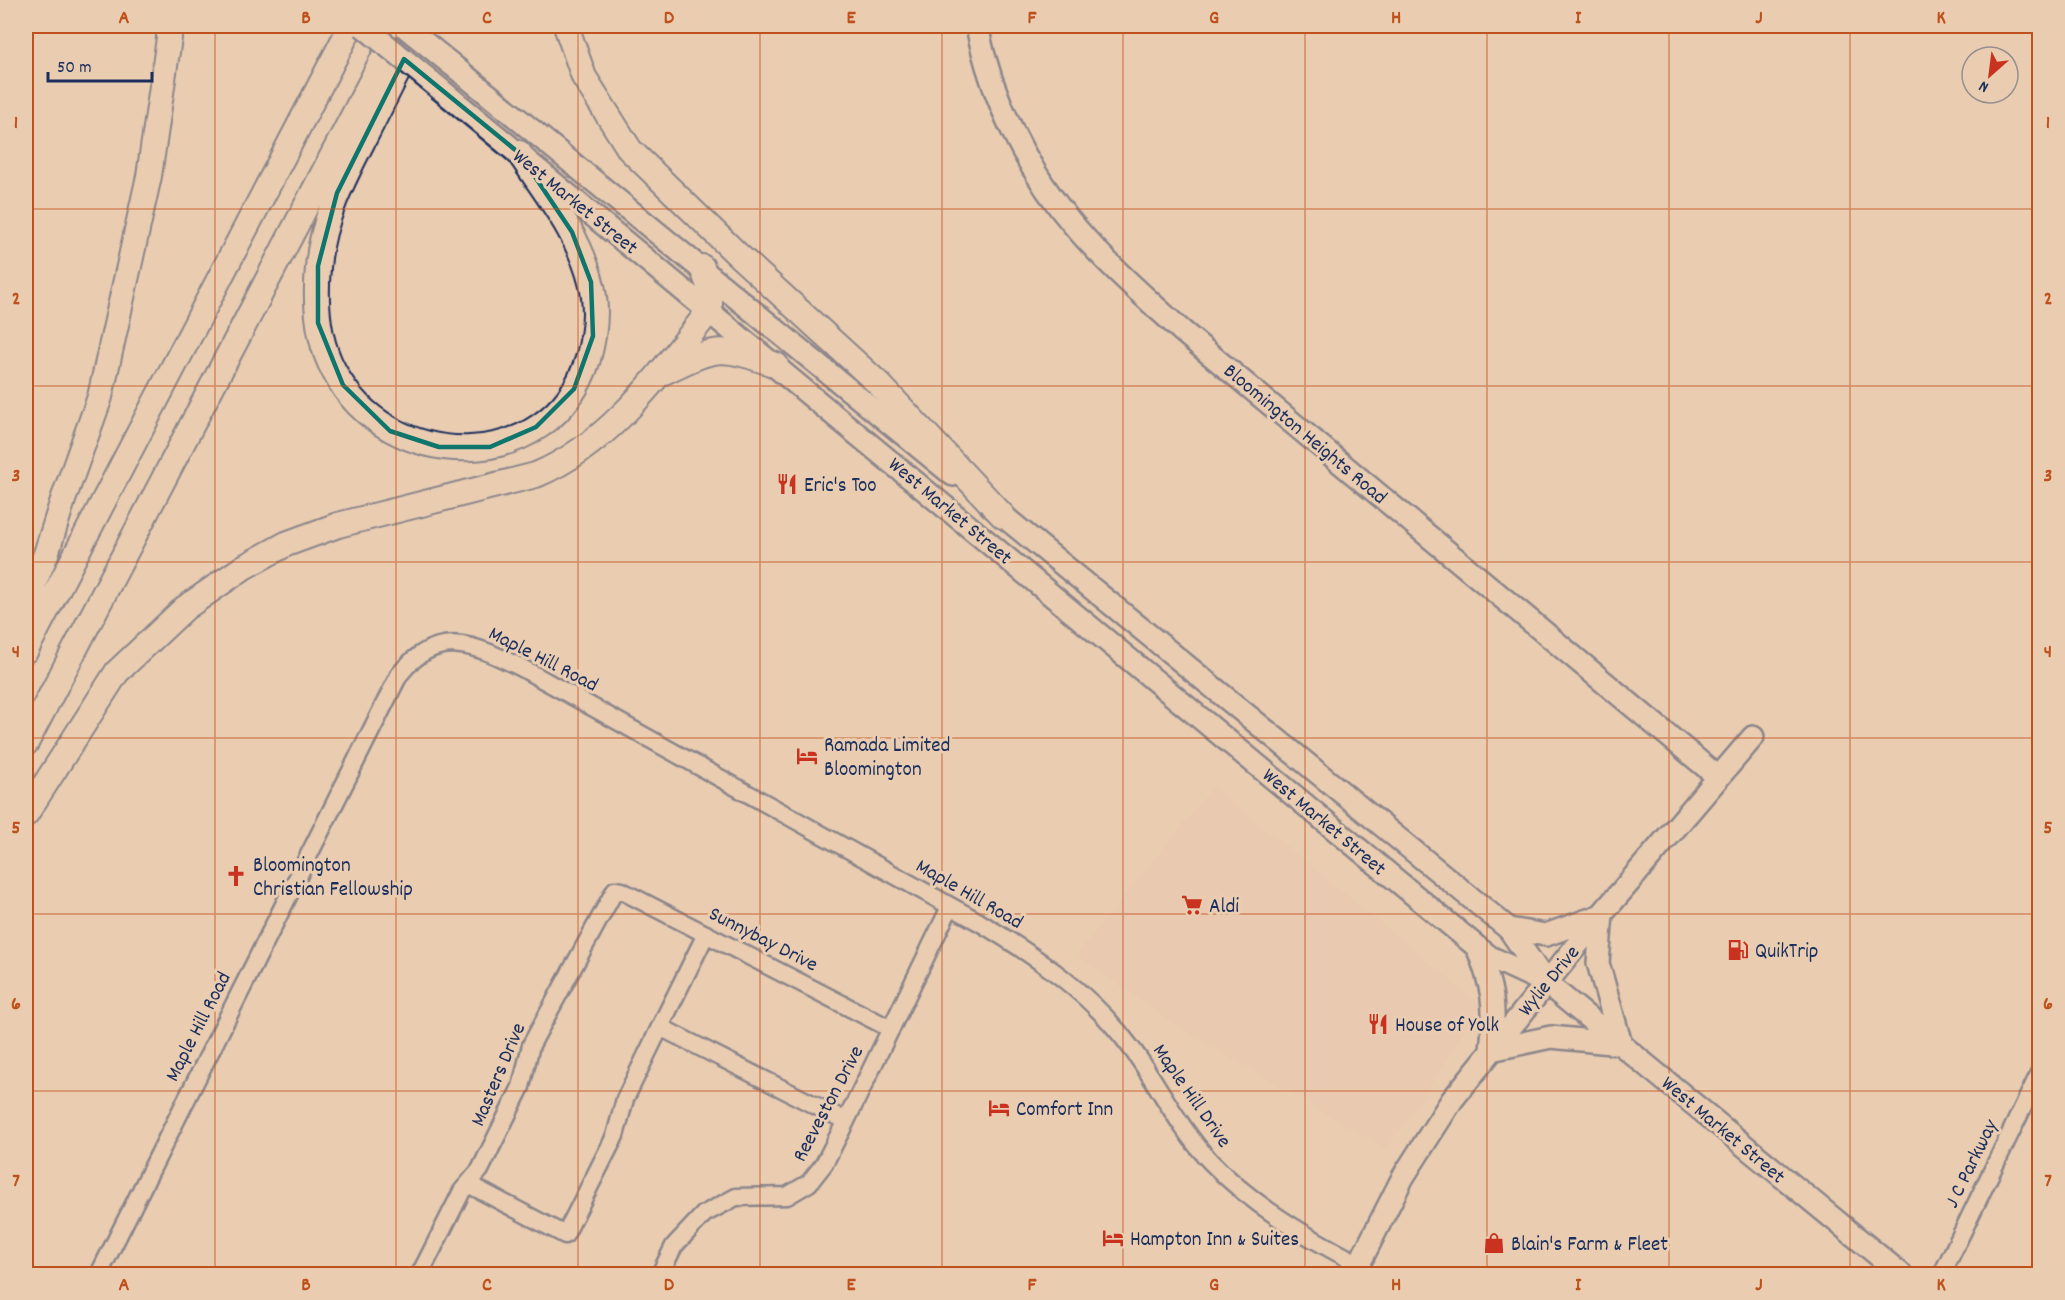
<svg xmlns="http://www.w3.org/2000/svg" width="2065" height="1300" viewBox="0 0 2065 1300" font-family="Dekko,sans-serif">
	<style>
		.built { fill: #e9c4af }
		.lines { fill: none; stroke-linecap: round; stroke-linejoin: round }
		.minor-casing { stroke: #1b2f5e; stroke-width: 21 }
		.major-casing { stroke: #1b2f5e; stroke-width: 26 }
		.highway-casing { stroke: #1b2f5e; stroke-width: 28 }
		.minor { stroke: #eacdb1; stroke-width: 16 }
		.major { stroke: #eacdb1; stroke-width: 21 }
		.highway { stroke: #eacdb1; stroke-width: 24 }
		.major-bridge-casing { stroke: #1b2f5e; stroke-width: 26; stroke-linecap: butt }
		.major-bridge { stroke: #eacdb1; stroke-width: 21 }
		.marked { fill: none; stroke: #0f766e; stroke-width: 4.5; stroke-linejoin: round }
		.grid { fill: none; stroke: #bf511c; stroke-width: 1.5; stroke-opacity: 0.55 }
		.labels { text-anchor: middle; stroke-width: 6; stroke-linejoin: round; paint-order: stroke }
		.street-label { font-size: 21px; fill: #1b2f5e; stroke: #eacdb1 }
		.poi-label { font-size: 21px; fill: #1b2f5e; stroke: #eacdb1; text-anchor: start }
		.neatline { fill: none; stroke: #bf511c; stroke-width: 2 }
		.grid-label { font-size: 20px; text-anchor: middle; font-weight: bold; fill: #bf511c }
	</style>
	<rect width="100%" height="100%" fill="#eacdb1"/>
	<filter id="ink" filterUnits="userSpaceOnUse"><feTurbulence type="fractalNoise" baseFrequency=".0167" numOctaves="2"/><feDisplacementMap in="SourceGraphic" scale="12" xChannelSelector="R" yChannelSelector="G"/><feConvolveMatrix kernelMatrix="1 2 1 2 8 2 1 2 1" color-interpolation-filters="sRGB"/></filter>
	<g filter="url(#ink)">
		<!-- built -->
		<path class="built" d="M1213 786 1480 1004 1427 1093 1386 1150 1173 1024 1076 955Z"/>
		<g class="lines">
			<defs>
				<path id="minor" d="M660 1027 706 934
					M468 1184 565 1235 615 1136 625 1099 660 1027 846 1121
					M99 1274 399 675C438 626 475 645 522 668L979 922C1037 957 1091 993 1132 1049 1159 1085 1178 1127 1210 1161 1252 1205 1305 1236 1359 1264
					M420 1274 462 1191 480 1170 521 1087 531 1045 615 890 622 891 891 1029
					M660 1274 674 1246 704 1214 736 1197 787 1196 809 1183 824 1164 846 1121 950 907
					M1942 1274 2040 1072"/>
				<path id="major" d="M977 26C991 98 1028 173 1077 229 1109 266 1146 298 1182 331L1718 777
					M451 64 953 475
					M440 89 1477 947 1490 957 1546 983 1901 1274
					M991 506 1509 929 1546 983
					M1602 914 1598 963 1621 1044
					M1509 929 1546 935 1599 916
					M1477 947C1493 988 1496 1005 1491 1050
					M1491 1050 1551 1037 1621 1044
					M1354 1274 1403 1177 1452 1100 1602 914 1753 737"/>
				<path id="highway" d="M421 26C403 61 385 97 367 133 345 176 322 218 318 267 315 301 317 340 334 371 387 474 551 478 588 359 595 334 598 307 591 282 579 234 546 194 519 153
					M566 26 584 77 630 150 737 254 879 384 1003 516
					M664 372C718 346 719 345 776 365
					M26 601 46 554 63 500 100 397 149 176 169 38V26
					M26 650 351 26
					M26 743 400 26
					M26 814 117 672 185 608 244 567 286 544 338 525 536 475C612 443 659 374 710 310V289L702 267"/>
			</defs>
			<!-- minor casing -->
			<use href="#minor" class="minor-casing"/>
			<!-- major casing -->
			<use href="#major" class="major-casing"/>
			<!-- highway casing -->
			<use href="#highway" class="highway-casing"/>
			<!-- minor -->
			<use href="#minor" class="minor"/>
			<!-- major -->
			<use href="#major" class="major"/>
			<!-- highway -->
			<use href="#highway" class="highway"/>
			<defs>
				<path id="major-bridge" d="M363 26 440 89
					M404 26 451 64"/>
			</defs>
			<!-- major-bridge casing -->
			<use href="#major-bridge" class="major-bridge-casing"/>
			<!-- major-bridge -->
			<use href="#major-bridge" class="major-bridge"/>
		</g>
	</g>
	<!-- marked area -->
	<path d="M0 0H2065V1300H0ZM404 59 519 153 572 232 591 282 593 336 574 389 536 427 490 447H439L390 431 343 385 318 323V266L337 193Z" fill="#eacdb1" fill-opacity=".55" fill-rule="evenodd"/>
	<path class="marked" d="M404 59 519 153 572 232 591 282 593 336 574 389 536 427 490 447H439L390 431 343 385 318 323V266L337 193Z"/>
	<!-- grid -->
	<path class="grid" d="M215 26V1274M396 26V1274M578 26V1274M760 26V1274M942 26V1274M1123 26V1274M1305 26V1274M1487 26V1274M1669 26V1274M1850 26V1274M26 209H2040M26 386H2040M26 562H2040M26 738H2040M26 914H2040M26 1091H2040"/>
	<!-- icons -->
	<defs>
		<symbol id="restaurant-bare" viewBox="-9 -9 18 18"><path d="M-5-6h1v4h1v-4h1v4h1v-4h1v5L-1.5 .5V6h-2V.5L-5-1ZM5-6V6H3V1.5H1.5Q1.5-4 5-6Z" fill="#c8321e" stroke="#eacdb1" stroke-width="2.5" paint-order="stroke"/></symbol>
		<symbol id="hotel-bare" viewBox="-9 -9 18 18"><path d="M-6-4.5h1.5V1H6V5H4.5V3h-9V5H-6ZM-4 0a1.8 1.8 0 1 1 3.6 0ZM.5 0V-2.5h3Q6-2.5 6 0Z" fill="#c8321e" stroke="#eacdb1" stroke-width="2.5" paint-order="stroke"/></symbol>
		<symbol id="church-bare" viewBox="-9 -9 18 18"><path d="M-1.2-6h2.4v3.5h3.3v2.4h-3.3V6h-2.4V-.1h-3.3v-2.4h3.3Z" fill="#c8321e" stroke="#eacdb1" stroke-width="2.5" paint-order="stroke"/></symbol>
		<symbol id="supermarket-bare" viewBox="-9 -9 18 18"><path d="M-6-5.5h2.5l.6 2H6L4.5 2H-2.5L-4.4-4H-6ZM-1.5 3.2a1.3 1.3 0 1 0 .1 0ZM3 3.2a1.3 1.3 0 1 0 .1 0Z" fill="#c8321e" stroke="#eacdb1" stroke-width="2.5" paint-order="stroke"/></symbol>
		<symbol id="fuel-bare" viewBox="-9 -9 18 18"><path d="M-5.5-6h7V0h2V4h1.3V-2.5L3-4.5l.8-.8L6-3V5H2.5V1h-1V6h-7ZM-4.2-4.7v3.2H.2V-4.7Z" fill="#c8321e" stroke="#eacdb1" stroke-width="2.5" paint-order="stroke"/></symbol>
		<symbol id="shop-bare" viewBox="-9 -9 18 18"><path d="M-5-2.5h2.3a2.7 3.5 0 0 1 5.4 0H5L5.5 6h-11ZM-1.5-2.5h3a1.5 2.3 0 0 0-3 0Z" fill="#c8321e" stroke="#eacdb1" stroke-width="2.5" paint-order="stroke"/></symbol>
	</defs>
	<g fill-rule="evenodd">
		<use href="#restaurant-bare" x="772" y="469" width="30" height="30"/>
		<use href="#hotel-bare" x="792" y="741" width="30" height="30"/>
		<use href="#church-bare" x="221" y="861" width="30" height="30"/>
		<use href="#supermarket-bare" x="1177" y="890" width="30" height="30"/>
		<use href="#fuel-bare" x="1723" y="935" width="30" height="30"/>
		<use href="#restaurant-bare" x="1363" y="1009" width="30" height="30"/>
		<use href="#hotel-bare" x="984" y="1093" width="30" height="30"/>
		<use href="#hotel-bare" x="1098" y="1223" width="30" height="30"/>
		<use href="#shop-bare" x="1479" y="1228" width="30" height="30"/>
	</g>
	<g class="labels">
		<!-- street labels -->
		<g class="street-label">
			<text transform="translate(576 201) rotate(39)" y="7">West Market Street</text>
			<text transform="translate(1306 433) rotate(40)" y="7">Bloomington Heights Road</text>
			<text transform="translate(951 510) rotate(40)" y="7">West Market Street</text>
			<text transform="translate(544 658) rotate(27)" y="7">Maple Hill Road</text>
			<text transform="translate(1325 821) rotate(40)" y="7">West Market Street</text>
			<text transform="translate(970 893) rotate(30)" y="7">Maple Hill Road</text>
			<text transform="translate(764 938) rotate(27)" y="7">Sunnybay Drive</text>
			<text transform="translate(1548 980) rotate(-51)" y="7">Wylie Drive</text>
			<text transform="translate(197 1026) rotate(-63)" y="7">Maple Hill Road</text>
			<text transform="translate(497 1074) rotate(-67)" y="7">Masters Drive</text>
			<text transform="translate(1193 1095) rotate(55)" y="7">Maple Hill Drive</text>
			<text transform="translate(827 1103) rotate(-62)" y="7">Reeveston Drive</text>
			<text transform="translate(1724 1129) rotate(40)" y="7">West Market Street</text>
			<text transform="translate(1970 1163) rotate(-64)" y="7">J C Parkway</text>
		</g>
		<!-- poi labels -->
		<g class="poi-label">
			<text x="804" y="491">Eric's Too</text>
			<text x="824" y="751">Ramada Limited<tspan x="824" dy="24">Bloomington</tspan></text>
			<text x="253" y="871">Bloomington<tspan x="253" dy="24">Christian Fellowship</tspan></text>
			<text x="1209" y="912">Aldi</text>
			<text x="1755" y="957">QuikTrip</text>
			<text x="1395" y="1031">House of Yolk</text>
			<text x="1016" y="1115">Comfort Inn</text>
			<text x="1130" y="1245">Hampton Inn &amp; Suites</text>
			<text x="1511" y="1250">Blain's Farm &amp; Fleet</text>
		</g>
	</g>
	<!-- margin -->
	<rect width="2065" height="1300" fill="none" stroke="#eacdb1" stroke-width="66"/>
	<!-- north arrow -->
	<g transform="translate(1990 75) rotate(208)"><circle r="28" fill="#eacdb1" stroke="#978e90" stroke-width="1.5"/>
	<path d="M0-4.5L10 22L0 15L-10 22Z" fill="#c8321e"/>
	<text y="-9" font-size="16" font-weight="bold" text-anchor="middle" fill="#1b2f5e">N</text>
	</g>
	<!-- scale -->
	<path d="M48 72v9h104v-9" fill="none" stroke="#1b2f5e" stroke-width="3"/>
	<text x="57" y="72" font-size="18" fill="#1b2f5e" stroke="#eacdb1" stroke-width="4.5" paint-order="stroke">50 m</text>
	<rect x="33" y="33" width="1999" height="1234" class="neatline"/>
	<g class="grid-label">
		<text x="124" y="23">A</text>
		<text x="306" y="23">B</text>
		<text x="487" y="23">C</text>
		<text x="669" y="23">D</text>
		<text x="851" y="23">E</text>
		<text x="1032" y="23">F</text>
		<text x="1214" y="23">G</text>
		<text x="1396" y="23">H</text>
		<text x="1578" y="23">I</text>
		<text x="1759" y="23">J</text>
		<text x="1941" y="23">K</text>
		<text x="16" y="128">1</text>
		<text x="2048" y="128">1</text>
		<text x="16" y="304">2</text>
		<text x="2048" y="304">2</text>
		<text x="16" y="481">3</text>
		<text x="2048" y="481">3</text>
		<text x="16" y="657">4</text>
		<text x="2048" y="657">4</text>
		<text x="16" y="833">5</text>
		<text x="2048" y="833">5</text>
		<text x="16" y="1009">6</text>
		<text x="2048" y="1009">6</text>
		<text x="16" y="1186">7</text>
		<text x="2048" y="1186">7</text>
		<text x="124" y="1290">A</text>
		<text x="306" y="1290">B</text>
		<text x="487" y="1290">C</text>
		<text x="669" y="1290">D</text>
		<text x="851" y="1290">E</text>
		<text x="1032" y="1290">F</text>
		<text x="1214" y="1290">G</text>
		<text x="1396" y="1290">H</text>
		<text x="1578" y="1290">I</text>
		<text x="1759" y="1290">J</text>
		<text x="1941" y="1290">K</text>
	</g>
</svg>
